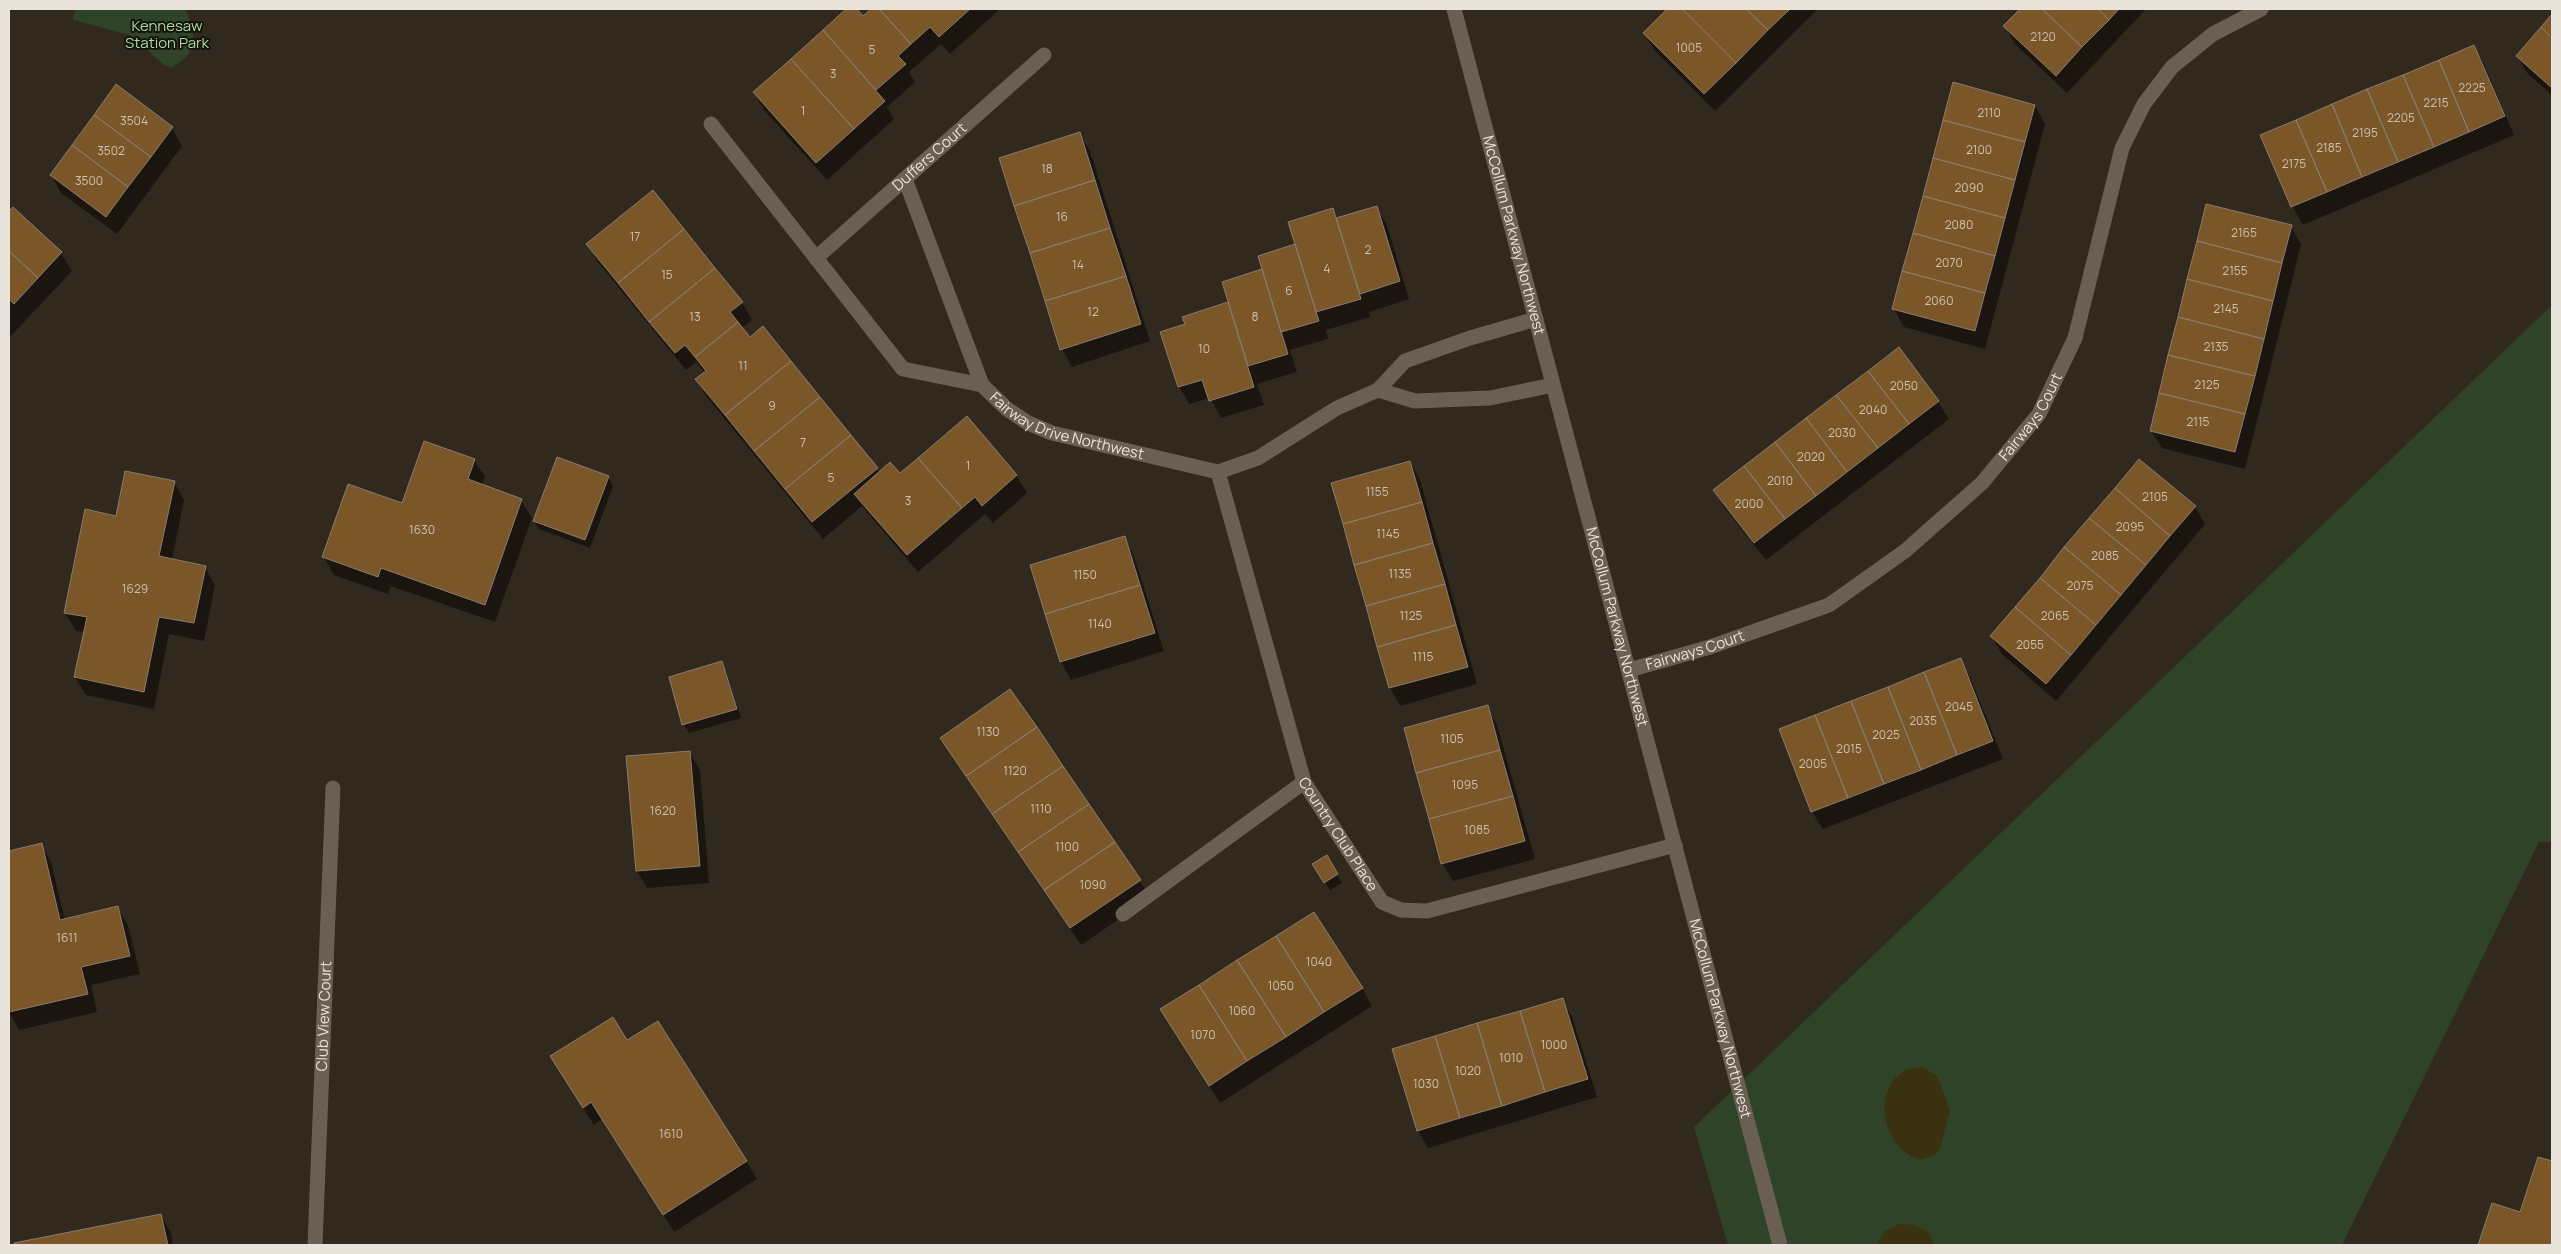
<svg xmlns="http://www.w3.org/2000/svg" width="2561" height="1254" viewBox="0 0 2561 1254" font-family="Manrope,sans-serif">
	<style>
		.green { fill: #2e4328 }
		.sand { fill: #3a3111 }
		.shadow { fill: #0007 }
		.building { fill: #7a5629; stroke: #897d70 }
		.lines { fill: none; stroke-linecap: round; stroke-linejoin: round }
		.lane { stroke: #695f52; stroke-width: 15 }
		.street { stroke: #695f52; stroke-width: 15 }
		.secondary { stroke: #695f52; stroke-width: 15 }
		.labels { text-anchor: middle; stroke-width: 4; stroke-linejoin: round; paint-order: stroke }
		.number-label { font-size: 12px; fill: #cdc0ae }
		.park-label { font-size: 15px; fill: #a8de9a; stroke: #16120d }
		.street-label { font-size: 15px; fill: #e9e3db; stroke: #16120d }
	</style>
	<rect width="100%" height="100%" fill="#31291d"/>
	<!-- green -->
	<path class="green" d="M75 9H186C195 38 201 49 172 68L164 65 130 35 73 20Z
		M2552 305V842H2539L2342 1245H1728L1694 1127Z"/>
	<!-- sand -->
	<path class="sand" d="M1923 1067 1938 1077 1950 1111 1940 1148 1933 1156 1919 1160C1914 1158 1909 1155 1905 1152 1881 1133 1875 1088 1904 1071 1909 1068 1917 1068 1923 1067Z
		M1899 1224C1914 1224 1931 1227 1934 1245H1876L1885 1231Z"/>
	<!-- shadow -->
	<path class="shadow" d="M848 9H855L863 18 873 9H1000L950 54 941 44 909 72 915 82 887 107 894 119 827 180 764 110 754 93Z
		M1669 9H1818L1715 111 1655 51 1644 33Z
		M2021 9H2146L2067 93 2015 44 2005 26Z
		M2552 16V95L2528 74 2517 56Z
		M2474 46 2484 64 2514 135 2303 225 2293 207 2262 136Z
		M116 86 172 128 182 146 117 234 61 193 51 175Z
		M2035 106 2045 124 1985 349 1904 327 1894 309Z
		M1079 134 1090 151 1150 341 1072 367 1062 349Z
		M1376 207 1387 225 1409 299 1369 312 1370 317 1326 330 1328 339 1290 350 1297 372 1257 384 1264 405 1221 418 1210 398 1189 404 1179 386 1186 325 1184 317 1230 303 1264 270 1297 245 1333 210 1338 219Z
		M13 209 61 253 72 271 9 338V213Z
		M2291 227 2301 244 2245 469 2162 448 2151 431Z
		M588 245 742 302 752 320 742 328 880 473 900 475H1016L1027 493 993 523 985 514 918 572 862 506 823 539 707 397 697 380 705 373 696 362 686 370 598 262Z
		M1898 349 1938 402 1949 419 1766 560 1725 508 1715 490Z
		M474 460 485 477 482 486 521 500 532 518 495 622 391 586 388 594 334 575 324 557Z
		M1410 462 1420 480 1477 684 1400 706 1390 688 1333 483Z
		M608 477 613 486 590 548 539 529 534 521Z
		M174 482 184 500 172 560 205 567 215 585 204 641 169 634 154 709 86 695 75 677 85 632 76 631 65 613 117 517Z
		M2195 507 2205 524 2056 701 2002 654 1991 636Z
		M1124 538 1134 556 1164 651 1071 680 1061 662 1031 566Z
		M1960 660 1970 677 2003 759 1823 829 1812 812 1780 730Z
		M721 662 726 671 741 718 689 733 684 724Z
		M1487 707 1497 725 1535 859 1453 881 1442 863Z
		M941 738 1140 881 1150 898 1081 945Z
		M689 752 700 770 709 883 647 888 637 871Z
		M41 844 51 862 65 920 118 908 128 926 140 974 91 985 97 1012 19 1030 9 1012V915L12 914 9 902V852Z
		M1326 856 1342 883 1330 890 1319 873Z
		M1362 988 1372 1006 1220 1103 1172 1027Z
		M1562 999 1572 1017 1597 1097 1428 1148 1418 1131Z
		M627 1042 746 1161 757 1179 674 1232 602 1119 594 1125 562 1074Z
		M2539 1158 2552 1163V1245H2479L2493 1205 2520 1214Z
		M161 1216 171 1233 173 1245 15 1244Z"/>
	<!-- building -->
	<path class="building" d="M846 9H857L863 16 871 9H879L911 44 898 56 906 64 876 90 823 30Z
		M879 9H970L939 37 930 27 911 44Z
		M1667 9H1682L1736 63 1704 94 1643 33Z
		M1682 9H1746L1768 30 1736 63Z
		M1746 9H1790L1768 30Z
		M2020 9H2042L2082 47 2056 76 2003 26Z
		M2042 9H2098L2109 20 2082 47Z
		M2098 9H2119L2109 20Z
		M2552 14V38L2541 27Z
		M2541 27 2552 38V88L2516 56Z
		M823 30 885 101 854 129 791 59Z
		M2474 45 2505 116 2469 132 2439 60Z
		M791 59 854 129 816 163 753 92Z
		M2439 60 2469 132 2434 147 2403 75Z
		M2403 75 2434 147 2398 162 2367 89Z
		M1953 82 2035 105 2025 142 1943 120Z
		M116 84 173 127 151 157 94 115Z
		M2367 89 2398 162 2362 177 2332 104Z
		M2332 104 2362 177 2327 192 2296 120Z
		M94 115 151 157 128 187 72 145Z
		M1943 120 2025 142 2015 180 1933 158Z
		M2296 120 2327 192 2291 207 2260 135Z
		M1080 132 1095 180 1014 206 999 158Z
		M72 145 128 187 106 217 50 175Z
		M1933 158 2015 180 2005 218 1923 196Z
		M1095 180 1110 228 1030 253 1014 206Z
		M653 190 684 229 618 283 586 244Z
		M1923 196 2005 218 1995 256 1913 233Z
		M2206 204 2292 225 2282 263 2197 241Z
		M1377 206 1400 281 1360 294 1336 218Z
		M13 207 62 252 38 278 9 251V211Z
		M1333 208 1361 299 1316 312 1288 222Z
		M1110 228 1126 276 1045 301 1030 253Z
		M684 229 715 268 649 322 618 283Z
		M1913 233 1995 256 1985 293 1902 271Z
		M2197 241 2282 263 2273 301 2187 279Z
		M1295 244 1319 321 1281 332 1258 256Z
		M9 251 38 278 14 304 9 299Z
		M715 268 743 302 730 312 738 322 695 357 685 345 675 353 649 322Z
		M1262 269 1288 354 1248 366 1222 282Z
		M1902 271 1985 293 1975 331 1892 309Z
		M1126 276 1141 324 1060 350 1045 301Z
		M2187 279 2273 301 2264 339 2178 317Z
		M1228 302 1254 387 1209 401 1202 380 1178 387 1160 332 1185 324 1182 317Z
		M2178 317 2264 339 2255 376 2168 355Z
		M738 322 750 337 763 326 791 361 725 415 695 379 706 371 695 357Z
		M1899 347 1939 401 1909 424 1868 371Z
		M2168 355 2255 376 2245 414 2159 393Z
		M791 361 820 397 754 451 725 415Z
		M1868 371 1909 424 1878 448 1836 395Z
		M2159 393 2245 414 2235 452 2150 431Z
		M1836 395 1878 448 1847 472 1806 418Z
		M820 397 851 435 785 489 754 451Z
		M967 416 1017 475 982 506 975 497 962 508 918 458Z
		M1806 418 1847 472 1816 496 1775 442Z
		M851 435 878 468 812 522 785 489Z
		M424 441 475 459 468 479 522 499 485 605 381 568 378 577 322 557 348 484 402 503Z
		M1775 442 1816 496 1785 519 1744 466Z
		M557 457 609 476 585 540 533 521Z
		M918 458 962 508 907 555 854 494 890 462 900 473Z
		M2139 459 2196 506 2170 536 2115 488Z
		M1410 461 1422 502 1343 524 1331 483Z
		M1744 466 1785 519 1754 543 1713 490Z
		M125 471 175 481 159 556 206 566 194 623 159 617 144 692 74 677 87 617 64 613 85 509 116 516Z
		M2115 488 2170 536 2146 565 2089 518Z
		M1422 502 1433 543 1354 565 1343 524Z
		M2089 518 2146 565 2121 595 2064 547Z
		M1125 536 1140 585 1045 614 1030 565Z
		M1433 543 1445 584 1366 606 1354 565Z
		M2064 547 2121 595 2096 625 2040 578Z
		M2040 578 2096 625 2071 655 2015 607Z
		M1445 584 1456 625 1377 647 1366 606Z
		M1140 585 1155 633 1060 662 1045 614Z
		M2015 607 2071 655 2046 684 1990 636Z
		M1456 625 1468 667 1389 688 1377 647Z
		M1961 658 1993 741 1957 755 1924 672Z
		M722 661 737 709 682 725 669 677Z
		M1924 672 1957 755 1921 770 1888 687Z
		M1888 687 1921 770 1884 784 1851 701Z
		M1010 689 1037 727 966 776 940 738Z
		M1851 701 1884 784 1848 798 1815 715Z
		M1488 705 1500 750 1416 773 1404 728Z
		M1815 715 1848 798 1811 812 1779 729Z
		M1037 727 1063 766 992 814 966 776Z
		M1500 750 1513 796 1429 819 1416 773Z
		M690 751 700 866 636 871 626 756Z
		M1063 766 1089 804 1018 852 992 814Z
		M1513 796 1525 841 1441 864 1429 819Z
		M1089 804 1115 842 1044 890 1018 852Z
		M1115 842 1141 880 1070 928 1044 890Z
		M42 843 60 920 118 906 130 956 81 967 88 994 9 1012V851Z
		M1327 855 1338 874 1324 883 1312 864Z
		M1314 912 1363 988 1324 1012 1276 936Z
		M1276 936 1324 1012 1286 1037 1237 960Z
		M1237 960 1286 1037 1247 1061 1199 985Z
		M1199 985 1247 1061 1209 1086 1160 1009Z
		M1563 998 1588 1079 1545 1092 1520 1011Z
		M1520 1011 1545 1092 1502 1106 1477 1023Z
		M613 1017 627 1040 658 1021 747 1161 663 1215 591 1102 583 1108 550 1056Z
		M1477 1023 1502 1106 1460 1118 1435 1036Z
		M1435 1036 1460 1118 1417 1131 1392 1049Z
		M2538 1157 2552 1161V1245H2478L2492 1203 2520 1212Z
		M161 1214 168 1245H14V1243Z"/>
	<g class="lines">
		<!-- lane -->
		<path class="lane" d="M905 179 982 385
			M1123 914 1304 782"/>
		<!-- street -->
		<g class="street">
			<path id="s1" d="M711 124 903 369 982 385 1007 409 1028 423 1052 433 1218 472 1258 458 1337 408 1378 390 1405 361 1470 338 1536 319"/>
			<path id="s2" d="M816 258 1044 55"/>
			<path d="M1378 390 1415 401 1490 398 1553 385"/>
			<path id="s3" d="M1218 472 1304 782 1382 902 1401 910 1427 911 1675 845"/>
			<path id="s4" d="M1629 670 1710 647 1829 605 1905 551 1982 483 2039 414 2075 338 2122 148 2144 104 2172 67 2213 34 2261 9"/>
			<path id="s5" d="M315 1245 333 788"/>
		</g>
		<!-- secondary -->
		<path class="secondary" id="s6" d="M1454 9 1780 1245"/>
	</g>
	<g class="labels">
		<!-- number labels -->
		<g class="number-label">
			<text x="2043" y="41">2120</text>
			<text x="1689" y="52">1005</text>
			<text x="872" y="54">5</text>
			<text x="833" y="78">3</text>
			<text x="2472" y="92">2225</text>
			<text x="2436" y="107">2215</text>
			<text x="803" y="115">1</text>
			<text x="1989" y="117">2110</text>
			<text x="2401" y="122">2205</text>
			<text x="134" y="125">3504</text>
			<text x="2365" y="137">2195</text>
			<text x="2329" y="152">2185</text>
			<text x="1979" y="154">2100</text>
			<text x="111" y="155">3502</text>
			<text x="2294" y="168">2175</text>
			<text x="1047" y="173">18</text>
			<text x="89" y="185">3500</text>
			<text x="1969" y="192">2090</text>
			<text x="1062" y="221">16</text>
			<text x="1959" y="229">2080</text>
			<text x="2244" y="237">2165</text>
			<text x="635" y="241">17</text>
			<text x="1368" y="254">2</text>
			<text x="1949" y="267">2070</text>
			<text x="1078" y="269">14</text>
			<text x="1327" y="273">4</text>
			<text x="2235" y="275">2155</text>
			<text x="667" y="279">15</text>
			<text x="1289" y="295">6</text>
			<text x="1939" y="305">2060</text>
			<text x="2226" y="313">2145</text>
			<text x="1093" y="316">12</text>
			<text x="695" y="321">13</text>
			<text x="1255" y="321">8</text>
			<text x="2216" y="351">2135</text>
			<text x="1204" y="353">10</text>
			<text x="743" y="370">11</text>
			<text x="2207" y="389">2125</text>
			<text x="1904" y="390">2050</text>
			<text x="772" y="410">9</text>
			<text x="1873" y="414">2040</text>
			<text x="2198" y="426">2115</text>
			<text x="1842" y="437">2030</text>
			<text x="803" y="447">7</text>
			<text x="1811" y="461">2020</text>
			<text x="968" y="470">1</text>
			<text x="831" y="482">5</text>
			<text x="1780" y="485">2010</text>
			<text x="1377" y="496">1155</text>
			<text x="2155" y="501">2105</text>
			<text x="908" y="505">3</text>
			<text x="1749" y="508">2000</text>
			<text x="2130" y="531">2095</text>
			<text x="422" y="534">1630</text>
			<text x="1388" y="538">1145</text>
			<text x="2105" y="560">2085</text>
			<text x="1400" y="578">1135</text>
			<text x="1085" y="579">1150</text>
			<text x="2080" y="590">2075</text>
			<text x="135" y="593">1629</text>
			<text x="1411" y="620">1125</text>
			<text x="2055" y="620">2065</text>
			<text x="1100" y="628">1140</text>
			<text x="2030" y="649">2055</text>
			<text x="1423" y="661">1115</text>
			<text x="1959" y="711">2045</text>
			<text x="1923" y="725">2035</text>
			<text x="988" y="736">1130</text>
			<text x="1886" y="739">2025</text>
			<text x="1452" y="743">1105</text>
			<text x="1849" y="753">2015</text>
			<text x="1813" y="768">2005</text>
			<text x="1015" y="775">1120</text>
			<text x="1465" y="789">1095</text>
			<text x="1041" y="813">1110</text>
			<text x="663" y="815">1620</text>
			<text x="1477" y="834">1085</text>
			<text x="1067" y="851">1100</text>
			<text x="1093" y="889">1090</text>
			<text x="67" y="942">1611</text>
			<text x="1319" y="966">1040</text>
			<text x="1281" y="990">1050</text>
			<text x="1242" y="1015">1060</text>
			<text x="1203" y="1039">1070</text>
			<text x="1554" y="1049">1000</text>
			<text x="1511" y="1062">1010</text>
			<text x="1468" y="1075">1020</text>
			<text x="1426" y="1088">1030</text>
			<text x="671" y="1138">1610</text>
		</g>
		<!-- park labels -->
		<g class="park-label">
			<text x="167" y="31">Kennesaw<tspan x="167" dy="17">Station Park</tspan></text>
		</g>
		<!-- street labels -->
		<g class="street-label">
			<text dy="5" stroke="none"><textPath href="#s2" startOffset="152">Duffers Court</textPath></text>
			<text dy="5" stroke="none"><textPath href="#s6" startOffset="234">McCollum Parkway Northwest</textPath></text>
			<text dy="5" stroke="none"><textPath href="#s4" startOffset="489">Fairways Court</textPath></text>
			<text dy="5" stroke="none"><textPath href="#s1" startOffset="489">Fairway Drive Northwest</textPath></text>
			<text dy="5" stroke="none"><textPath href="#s6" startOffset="639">McCollum Parkway Northwest</textPath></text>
			<text dy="5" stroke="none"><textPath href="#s4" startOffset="69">Fairways Court</textPath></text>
			<text dy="5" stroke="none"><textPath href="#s3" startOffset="384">Country Club Place</textPath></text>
			<text dy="5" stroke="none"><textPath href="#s5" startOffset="229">Club View Court</textPath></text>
			<text dy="5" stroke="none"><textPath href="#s6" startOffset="1044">McCollum Parkway Northwest</textPath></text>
		</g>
	</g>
	<!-- border -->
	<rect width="2561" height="1254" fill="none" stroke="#e9e3db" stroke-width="20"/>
</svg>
